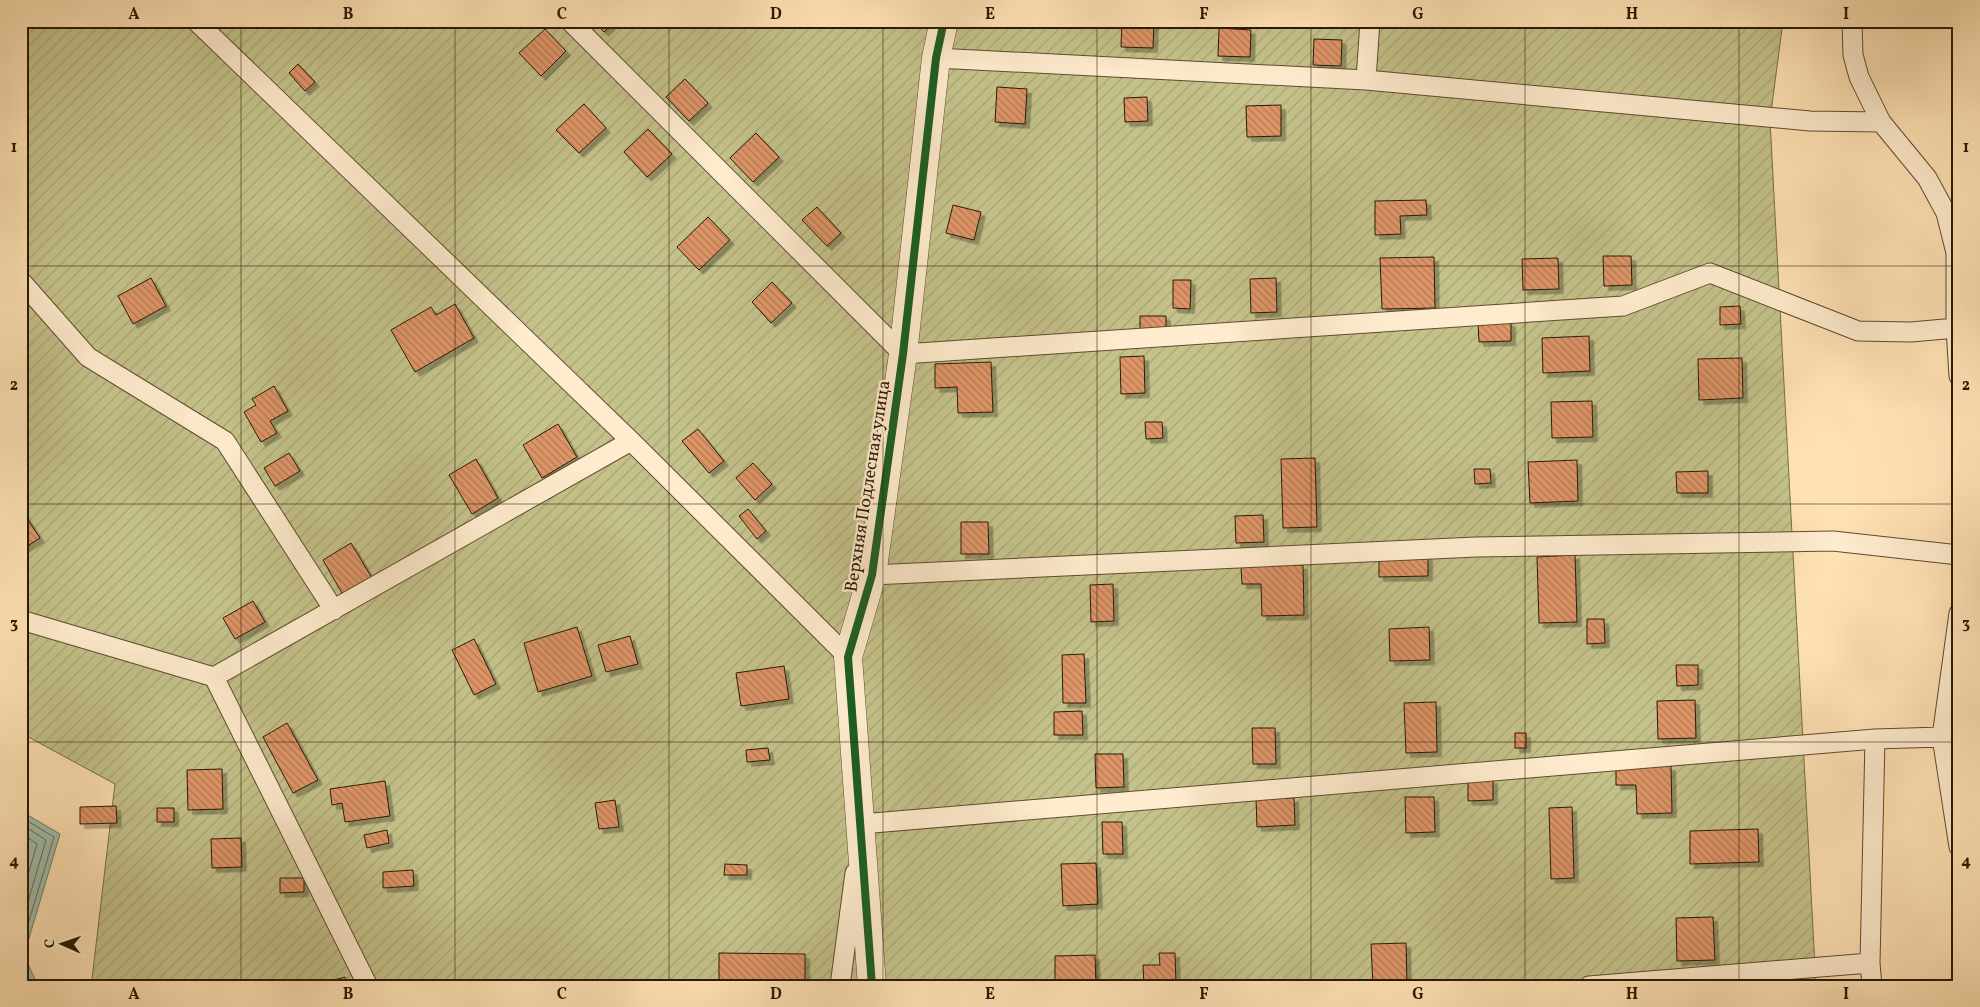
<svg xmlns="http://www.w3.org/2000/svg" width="1980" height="1007" viewBox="0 0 1980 1007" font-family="Vollkorn,serif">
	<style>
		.garden { fill: url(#garden-furrows); stroke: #776e46 }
		.water { fill: #a0beac; stroke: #717c68 }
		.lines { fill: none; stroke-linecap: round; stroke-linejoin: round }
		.shore { stroke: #656c58; stroke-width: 1 }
		.building { fill: url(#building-back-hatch); stroke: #2a1903; filter: url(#shadow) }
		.service-casing { stroke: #5f4b2f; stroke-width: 21 }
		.minor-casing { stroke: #5f4b2f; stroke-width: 29 }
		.service { stroke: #ffecce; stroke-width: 19 }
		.minor { stroke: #ffecce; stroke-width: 28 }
		.cycleway-casing { stroke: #ffecce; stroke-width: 11 }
		.cycleway { stroke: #1b5e20; stroke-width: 8 }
		.grid { fill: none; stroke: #2a1903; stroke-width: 1; stroke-opacity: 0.55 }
		.labels { text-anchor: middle; stroke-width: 4.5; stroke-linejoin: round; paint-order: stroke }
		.street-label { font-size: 18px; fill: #2a1903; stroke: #ffecce }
		.neatline { fill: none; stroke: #2a1903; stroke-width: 2 }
		.grid-label { font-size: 16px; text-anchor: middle; font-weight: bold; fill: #2a1903 }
	</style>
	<defs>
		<pattern id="garden-furrows" width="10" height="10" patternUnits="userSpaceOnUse" patternTransform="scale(1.25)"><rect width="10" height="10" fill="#c4c28a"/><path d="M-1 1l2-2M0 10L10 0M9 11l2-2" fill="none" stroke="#a9a675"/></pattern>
		<pattern id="building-back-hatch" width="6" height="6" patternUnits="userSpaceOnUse" patternTransform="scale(1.25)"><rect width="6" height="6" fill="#de9567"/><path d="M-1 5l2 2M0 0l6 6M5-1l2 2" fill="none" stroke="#b47953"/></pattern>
		<filter id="shadow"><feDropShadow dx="4.5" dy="4.5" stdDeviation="0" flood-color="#0004"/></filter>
	</defs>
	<rect width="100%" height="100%" fill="#ffe2b4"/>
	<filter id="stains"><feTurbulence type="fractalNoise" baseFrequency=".004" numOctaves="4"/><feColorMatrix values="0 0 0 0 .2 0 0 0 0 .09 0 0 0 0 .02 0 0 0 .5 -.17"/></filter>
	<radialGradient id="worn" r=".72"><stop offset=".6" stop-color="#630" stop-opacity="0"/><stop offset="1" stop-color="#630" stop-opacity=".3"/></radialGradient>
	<!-- garden -->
	<path class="garden" d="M21 21H1783L1770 120 1816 986H97L92 979 115 784 21 733Z"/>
	<!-- water -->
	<path class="water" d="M21 811 60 834 24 955 38 986H21Z"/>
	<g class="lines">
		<!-- shore -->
		<path class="shore" d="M21 817 54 837 21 948
			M21 824 46 840 21 926
			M21 833 37 844 21 899"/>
	</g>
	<!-- building -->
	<path class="building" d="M594 21H615L604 32Z
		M1122 21H1154L1153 48 1121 47Z
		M1219 28 1251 30 1250 57 1218 56Z
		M545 29 566 51 541 76 519 53Z
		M1314 39 1342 40 1341 66 1313 65Z
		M298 64 315 82 305 91 289 73Z
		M685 79 708 103 689 121 666 97Z
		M997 87 1027 89 1025 124 995 122Z
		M1147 97 1148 121 1125 122 1124 98Z
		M584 104 606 128 579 153 556 130Z
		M1281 105V136L1247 137 1246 106Z
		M648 129 672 154 647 177 624 152Z
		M756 133 779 157 753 182 730 158Z
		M1426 200 1427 215 1400 216 1401 234 1375 235V201Z
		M953 205 981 212 974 240 946 233Z
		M817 207 841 233 827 246 802 220Z
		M708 217 730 240 699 270 677 247Z
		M1603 256H1631L1632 285 1604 286Z
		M1434 257 1435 308 1382 309 1380 258Z
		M1558 258 1559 289 1523 290 1522 259Z
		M151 278 166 306 133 324 118 296Z
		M1276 278 1277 312 1251 313 1250 279Z
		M1173 280H1191L1190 309 1173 308Z
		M772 282 792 303 771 323 752 302Z
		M455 304 474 338 415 372 391 330 431 307 436 315Z
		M1740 306 1741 324 1720 325V307Z
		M1140 316H1166V331L1140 332Z
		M1511 322V341L1479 342 1478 323Z
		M1589 336 1590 371 1543 373 1542 338Z
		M1144 356 1145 393 1121 394 1120 357Z
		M1742 358 1743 398 1699 400 1698 359Z
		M991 362 993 412 958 413 957 387 935 388V364Z
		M274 386 288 411 270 421 277 433 261 442 244 412 256 405 252 399Z
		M1592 401 1593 437 1552 438 1551 402Z
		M1145 422H1162L1163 438 1146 439Z
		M558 424 577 457 542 478 523 445Z
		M698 429 724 461 709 473 682 441Z
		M289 453 300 471 275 486 264 468Z
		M1315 458 1317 527 1283 528 1281 459Z
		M476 459 498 498 472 514 449 475Z
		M1577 460 1578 501 1530 503 1528 462Z
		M753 463 772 484 755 500 736 478Z
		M1474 469H1490L1491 483 1475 484Z
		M1708 471V493H1677L1676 472Z
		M748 509 766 531 757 539 739 516Z
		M23 512 40 538 21 550V513Z
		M1263 515 1264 542 1236 543 1235 516Z
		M961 522H988L989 554H961Z
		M351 543 372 578 343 595 323 560Z
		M1428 555V576L1379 577V556Z
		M1575 555 1577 622 1539 623 1537 557Z
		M1303 565 1304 615 1262 616 1261 584H1242L1241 567Z
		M1113 584 1114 621 1091 622 1090 585Z
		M253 601 265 622 235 639 223 618Z
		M1587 619H1604L1605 643 1587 644Z
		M577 627 592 676 538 692 524 643Z
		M1429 627 1430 660 1390 661 1389 629Z
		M630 636 638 664 606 672 598 645Z
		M474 639 496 684 474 695 452 650Z
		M1084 654 1086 703H1063L1062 655Z
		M1676 665H1698V685L1677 686Z
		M784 666 789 699 741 706 736 673Z
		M1695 700 1696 738 1658 739 1657 701Z
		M1436 702 1437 752 1406 753 1404 703Z
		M1082 711 1083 735H1054V712Z
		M287 723 318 780 293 793 263 737Z
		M1252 728H1275L1276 764H1253Z
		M1515 733H1526V748H1515Z
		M768 748 770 760 747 762 746 750Z
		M1095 754H1123L1124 787 1096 788Z
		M1671 766 1672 813 1637 814 1636 785H1616V768Z
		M222 769 223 809 188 810 187 770Z
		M1493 779V800L1468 801V780Z
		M385 781 390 816 345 822 342 803 332 805 330 789Z
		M1405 797H1434L1435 832 1406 833Z
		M1294 798 1295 825 1257 827 1256 799Z
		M615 800 619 827 599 829 595 803Z
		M116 806 117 823 80 824V807Z
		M1572 807 1574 878 1551 879 1549 808Z
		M157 808H174V822H157Z
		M1102 822H1122L1123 854H1103Z
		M1758 829 1759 862 1690 864V831Z
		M387 830 389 843 367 848 364 835Z
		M241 838 242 867 212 868 211 839Z
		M1096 863 1098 904 1063 906 1061 864Z
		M725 864 747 865V875H724Z
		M413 870 414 886 383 888V872Z
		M280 878H304V892L280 893Z
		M1713 917 1715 960 1677 961 1676 918Z
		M1406 943 1407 985 1373 986 1371 944Z
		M719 953 805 954V983L719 982Z
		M1159 953H1175L1176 986H1144L1143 965H1160Z
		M1095 955 1096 986H1055V956Z
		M345 977 347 986H315V985Z"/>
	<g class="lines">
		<defs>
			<path id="service" d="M196 21 631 441 848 657
				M570 21 903 354 1623 306 1710 273 1858 331 1911 332 1956 328
				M1852 21 1853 55 1859 77 1881 122 1927 178 1946 213 1956 253V328L1959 376
				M936 58 1366 80 1810 121 1881 122
				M1366 80 1370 21
				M21 281 88 357 225 441 334 610
				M872 575 1476 547 1833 541 1959 555
				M21 620 214 677 368 986
				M214 677 631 441
				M1942 737 1959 847
				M860 835 861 824 1875 739
				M840 986 855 873
				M1589 986 1870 963
				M1872 986 1870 963 1875 739 1942 737 1959 613"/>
			<path id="minor" d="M872 986 848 657 872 575 903 354 936 58 944 21"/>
		</defs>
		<!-- service casing -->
		<use href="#service" class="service-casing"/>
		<!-- minor casing -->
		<use href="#minor" class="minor-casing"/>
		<!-- service -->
		<use href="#service" class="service"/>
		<!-- minor -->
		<use href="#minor" class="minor"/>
		<defs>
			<path id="cycleway" d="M872 986 848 657 872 575 903 354 936 58 944 21"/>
		</defs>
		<!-- cycleway casing -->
		<use href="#cycleway" class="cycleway-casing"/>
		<!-- cycleway -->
		<use href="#cycleway" class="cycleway"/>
	</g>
	<!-- grid -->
	<path class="grid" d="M241 21V986M455 21V986M669 21V986M883 21V986M1097 21V986M1311 21V986M1525 21V986M1739 21V986M21 266H1959M21 504H1959M21 742H1959"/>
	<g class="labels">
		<!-- street labels -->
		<g class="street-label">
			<text transform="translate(867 486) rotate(-81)" y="6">Верхняя Подлесная улица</text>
		</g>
	</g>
	<!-- margin -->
	<rect width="1980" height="1007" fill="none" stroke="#ffe2b4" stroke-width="55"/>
	<!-- north arrow -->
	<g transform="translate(62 944) rotate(272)" stroke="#ffecce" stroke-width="4" paint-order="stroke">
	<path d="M0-4L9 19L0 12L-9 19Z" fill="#2a1903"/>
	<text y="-8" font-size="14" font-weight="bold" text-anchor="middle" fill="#2a1903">С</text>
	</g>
	<rect x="28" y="28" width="1924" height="952" class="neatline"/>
	<g class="grid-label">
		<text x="134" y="19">A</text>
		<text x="348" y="19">B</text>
		<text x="562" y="19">C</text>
		<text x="776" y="19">D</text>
		<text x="990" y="19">E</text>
		<text x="1204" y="19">F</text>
		<text x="1418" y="19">G</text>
		<text x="1632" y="19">H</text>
		<text x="1846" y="19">I</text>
		<text x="14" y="152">1</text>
		<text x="1966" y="152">1</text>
		<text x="14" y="390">2</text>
		<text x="1966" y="390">2</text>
		<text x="14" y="628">3</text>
		<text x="1966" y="628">3</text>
		<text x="14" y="866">4</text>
		<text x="1966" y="866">4</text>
		<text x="134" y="999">A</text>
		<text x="348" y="999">B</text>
		<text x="562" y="999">C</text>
		<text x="776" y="999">D</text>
		<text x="990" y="999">E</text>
		<text x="1204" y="999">F</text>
		<text x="1418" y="999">G</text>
		<text x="1632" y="999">H</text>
		<text x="1846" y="999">I</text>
	</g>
	<rect width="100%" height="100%" filter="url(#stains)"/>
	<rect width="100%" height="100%" fill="url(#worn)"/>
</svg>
